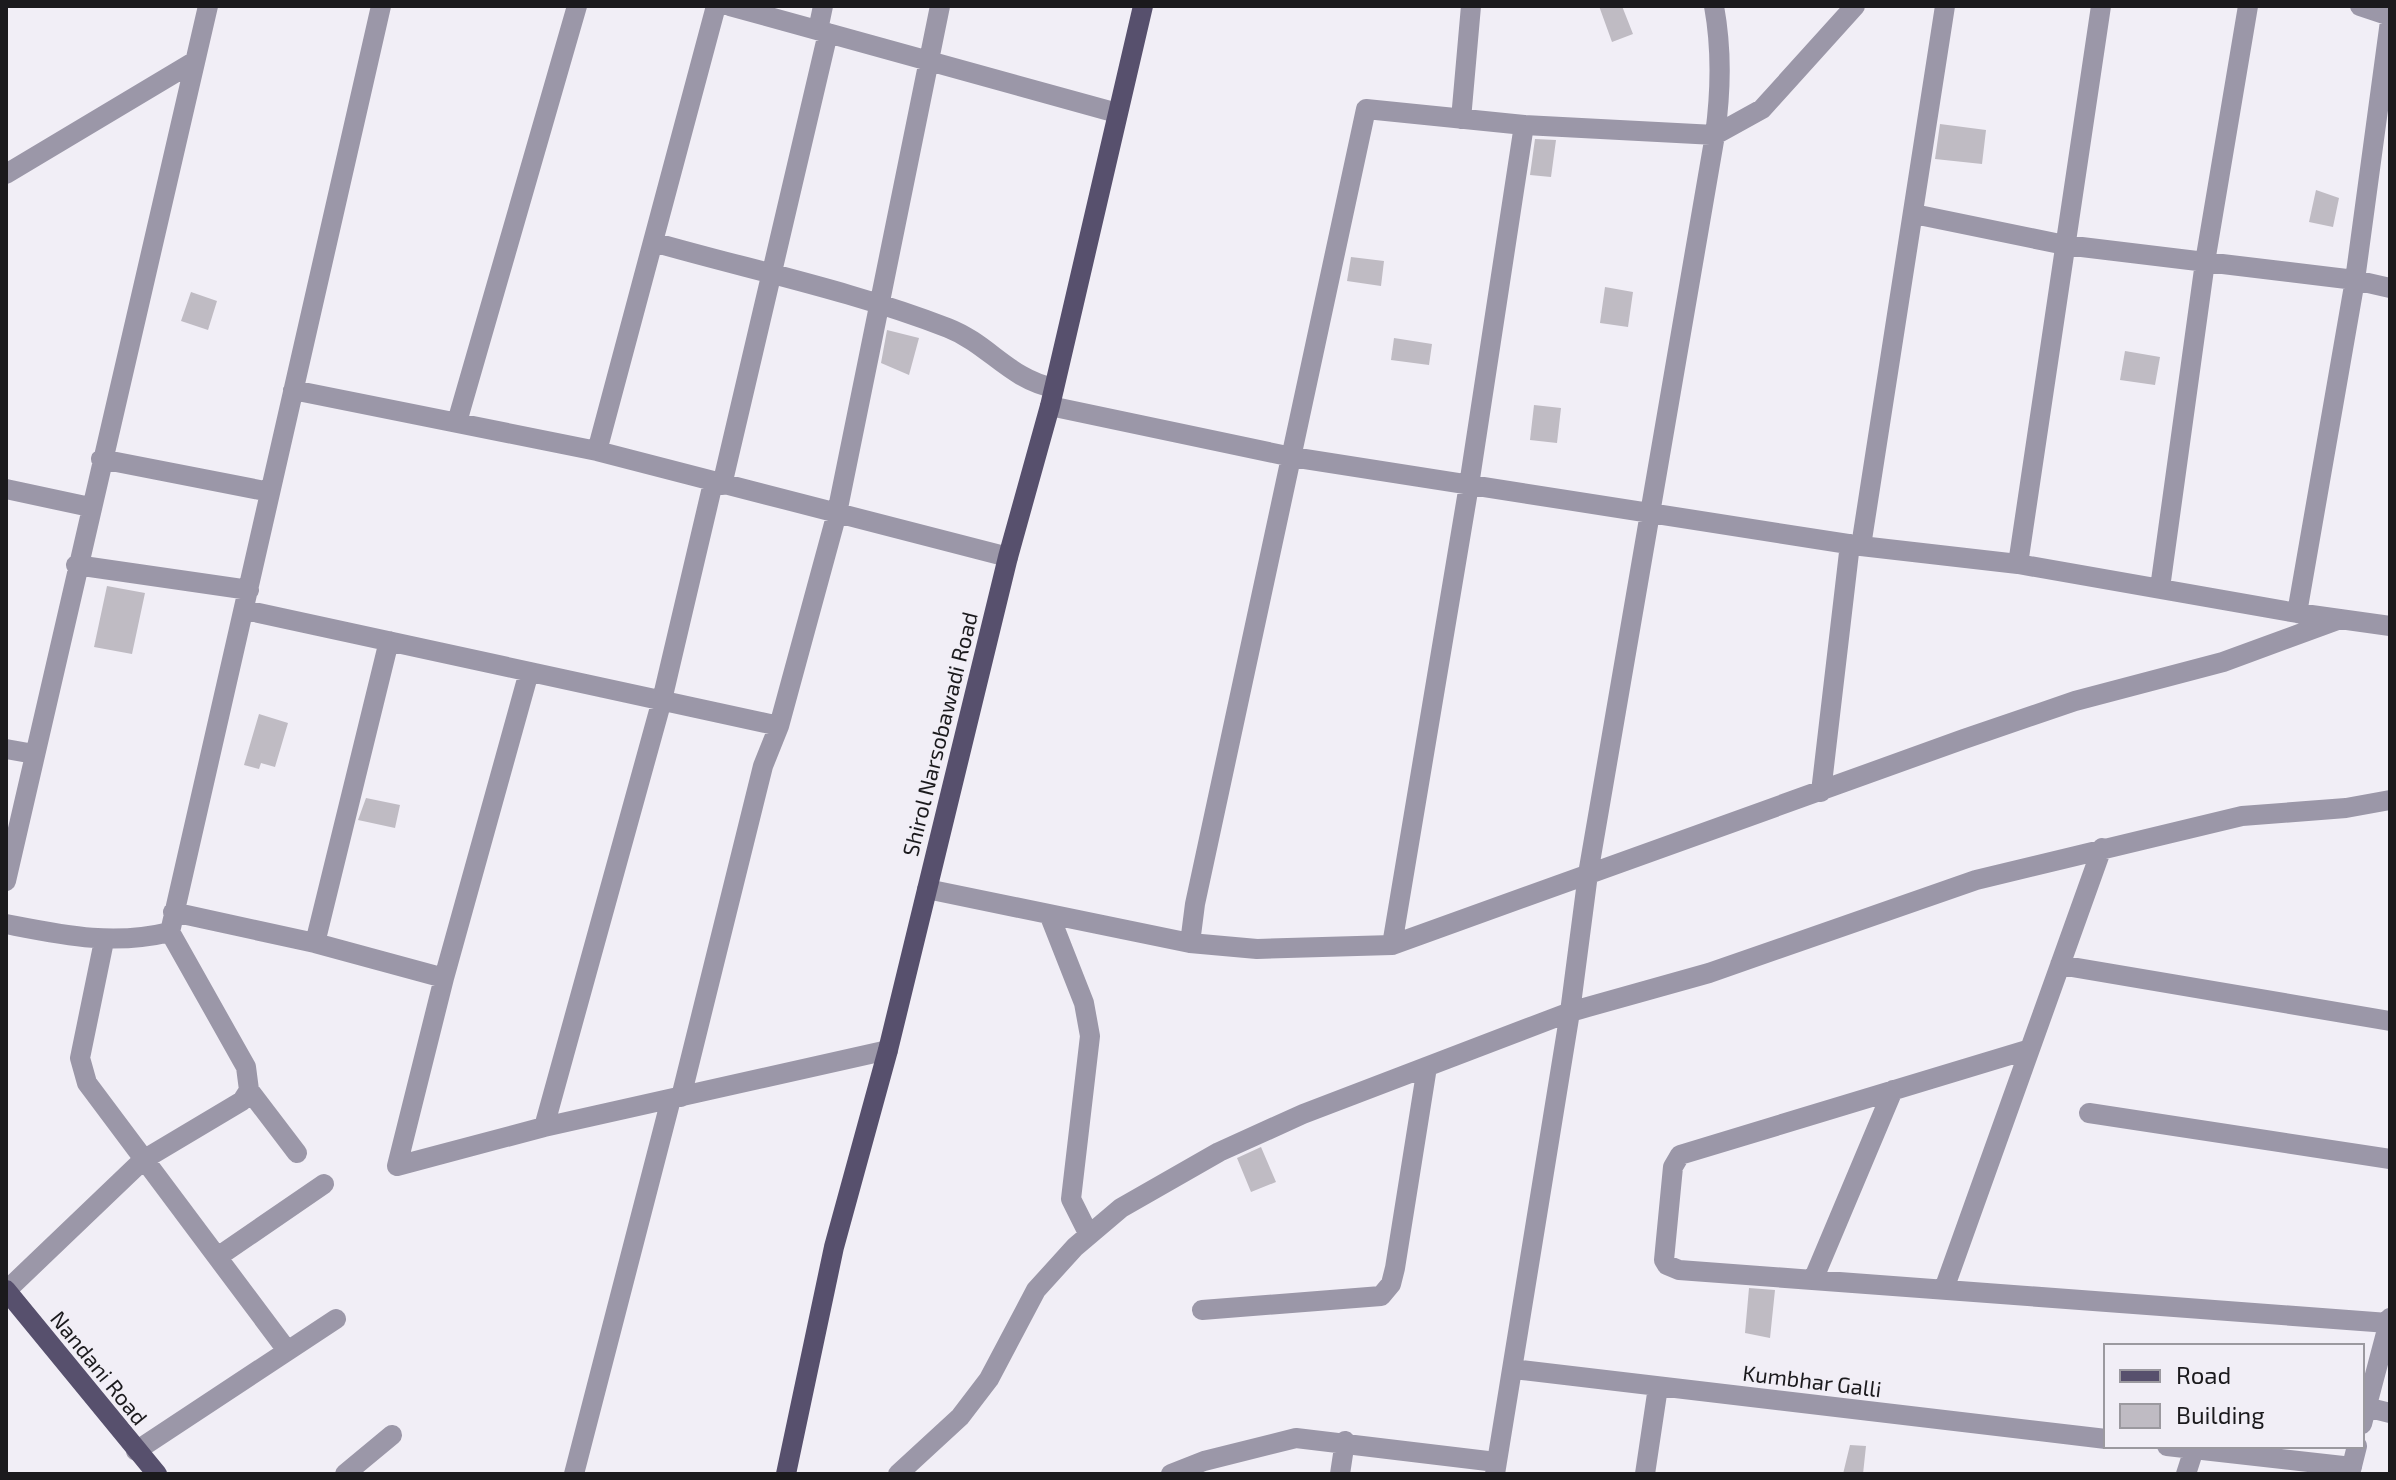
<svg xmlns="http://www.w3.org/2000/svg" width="2396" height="1480" viewBox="0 0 2396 1480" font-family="'Exo 2',sans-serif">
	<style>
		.building { fill: #bfbbc3 }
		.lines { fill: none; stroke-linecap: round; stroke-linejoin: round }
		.minor { stroke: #9b97a8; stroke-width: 20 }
		.major { stroke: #57506d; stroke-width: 20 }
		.labels { text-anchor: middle; stroke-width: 7; stroke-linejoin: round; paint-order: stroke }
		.street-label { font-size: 22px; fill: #1b1a1d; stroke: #f1eef6 }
	</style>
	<rect width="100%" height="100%" fill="#f1eef6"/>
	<!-- building -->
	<path class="building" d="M1599 6H1622L1633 34 1612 42Z
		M1940 124 1986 130 1982 164 1935 159Z
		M1535 139 1556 140 1551 177 1530 175Z
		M2316 190 2339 198 2333 227 2309 222Z
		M1351 257 1384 261 1381 286 1347 281Z
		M1605 287 1633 292 1628 327 1600 323Z
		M191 292 217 301 208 330 181 321Z
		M887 330 919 338 909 375 881 363Z
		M1394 338 1432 344 1429 365 1391 360Z
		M2125 351 2160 357 2155 385 2120 380Z
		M1534 405 1561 408 1557 443 1530 440Z
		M107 586 145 593 132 654 94 647Z
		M259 714 288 723 275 767 261 763 259 769 244 765Z
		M366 798 400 805 395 828 358 820Z
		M1261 1147 1276 1182 1251 1192 1237 1158Z
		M1749 1288 1775 1290 1770 1338 1745 1333Z
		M1850 1445 1866 1446 1863 1474H1843Z"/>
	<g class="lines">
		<!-- minor -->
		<path class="minor" d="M730 6 1117 113
			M2360 6 2390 16
			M818 30 823 6
			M1461 119 1471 6
			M6 174 195 61
			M1914 214 2065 245 2355 280 2390 288
			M653 242C751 270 853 291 948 328 989 344 1009 379 1054 388
			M293 390 597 451 1008 557
			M1050 406 1292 457 1861 546 2018 564 2297 613 2390 626
			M457 422 577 6
			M597 451 716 6
			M101 459 270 492
			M713 483 662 700 544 1127 888 1050
			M722 485 828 33
			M6 489 90 507
			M1861 546 1945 6
			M2018 564 2101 6
			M76 565 249 590
			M2160 588 2205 262 2248 6
			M245 610 779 726
			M2297 613 2355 280 2390 21
			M529 672 444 978 397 1166 544 1127
			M6 749 34 754
			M1821 792 1850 544
			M6 881 208 6
			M927 889 1190 943 1257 949 1392 945 1964 739 2075 701 2223 662 2340 619
			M173 912 315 943 444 978
			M1049 914 1084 1003 1090 1036 1071 1199 1089 1235
			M6 924C63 935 112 946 170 932
			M104 941 80 1058 87 1083 286 1349
			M315 943 389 641
			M1190 943 1195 904 1366 109 1524 125 1715 135 1762 109 1855 6
			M1392 945 1469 485 1524 125
			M2060 965 2390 1021
			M2030 1049 1680 1155 1673 1167 1664 1260 1667 1265 1679 1270 2388 1323
			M249 1090 297 1153
			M681 1097 763 766 779 726 837 513 940 6
			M2089 1113 2390 1159
			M219 1256 324 1184
			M1813 1280 1893 1090
			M1944 1289 2102 848
			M6 1291 143 1160 242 1101 249 1090 246 1067 170 932 381 6
			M1202 1310 1381 1296 1391 1284 1395 1268 1427 1067
			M1513 1369 2106 1439
			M2366 1407 2390 1413
			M2362 1424 2390 1318
			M2167 1446 2352 1467
			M136 1451 336 1319
			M345 1474 392 1435
			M574 1474 671 1099
			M898 1474 960 1417 989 1379 1036 1290 1075 1247 1121 1208 1219 1152 1303 1114 1570 1012 1709 973 1976 880 2242 816 2346 808 2390 800
			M1171 1474 1204 1461 1296 1438 1496 1462
			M1340 1474 1345 1441
			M1495 1474 1570 1012 1588 874 1715 135C1721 90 1722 50 1714 6
			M1645 1474 1658 1387
			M2186 1474 2194 1449
			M2350 1474 2357 1446"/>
		<!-- major -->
		<path class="major" d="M6 1290 157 1474
			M786 1474 834 1247 888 1050 1008 557 1050 406 1143 6"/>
	</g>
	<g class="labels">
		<!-- street labels -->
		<g class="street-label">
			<text transform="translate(940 734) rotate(-76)" y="8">Shirol Narsobawadi Road</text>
			<text transform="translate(99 1368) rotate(51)" y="8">Nandani Road</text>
			<text transform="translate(1812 1381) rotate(7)" y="8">Kumbhar Galli</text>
		</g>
	</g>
	<!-- border -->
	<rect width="2396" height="1480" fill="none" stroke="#1b1a1d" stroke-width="16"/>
	<!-- legend -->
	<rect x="2104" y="1344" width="260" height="104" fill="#f1eef6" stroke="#9b999f" stroke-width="2"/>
	<rect x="2120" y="1370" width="40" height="12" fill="#57506d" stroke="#9b999f" stroke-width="2"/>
	<text x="2176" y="1384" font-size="24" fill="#1b1a1d">Road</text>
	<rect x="2120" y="1404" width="40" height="24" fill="#bfbbc3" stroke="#9b999f" stroke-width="2"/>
	<text x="2176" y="1424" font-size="24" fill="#1b1a1d">Building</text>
</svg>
